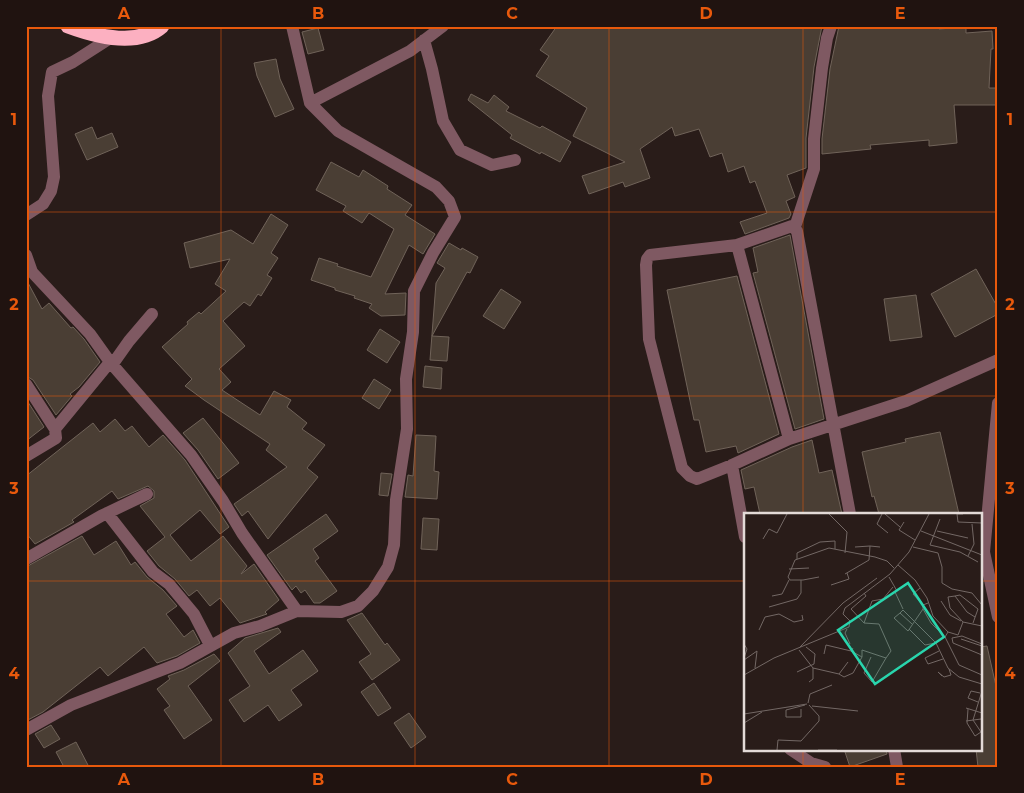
<svg xmlns="http://www.w3.org/2000/svg" width="1024" height="793" font-family="Montserrat,sans-serif">
<style>
.building{fill:#4a3e34;stroke:#706359}
.lines{fill:none;stroke-linecap:round;stroke-linejoin:round}
.minor{stroke:#7f5962;stroke-width:12}
.highway{stroke:#fcb0c1;stroke-width:15}
.grid{fill:none;stroke:#e8590c;stroke-width:1;stroke-opacity:0.55}
.inset-road{fill:none;stroke:#736865;stroke-width:1}
.view{fill:#29d5ad;fill-opacity:0.15;stroke:#29d5ad;stroke-width:2.5}
.inset-edge{fill:none;stroke:#e3dad7;stroke-width:2.5}
.neatline{fill:none;stroke:#e8590c;stroke-width:2}
.grid-label{font-size:16px;text-anchor:middle;font-weight:bold;fill:#e8590c}
</style>
<rect width="100%" height="100%" fill="#291c19"/>
<!-- building -->
<path class="building" d="M557,26H822L814,67L806,138V168L787,175L795,197L786,201L791,214L789,218L745,234L740,222L767,213L755,181L750,183L744,166L728,172L722,153L710,157L699,129L675,136L672,127L640,149L650,178L625,187L623,182L589,194L582,176L625,162L573,136L587,108L536,76L549,56L540,50Z
M839,26H939V29L966,27V33L992,31L993,49H991L989,88H998V105H954L957,143L929,146V140L870,145L871,149L822,154V139L830,69Z
M318,28L324,50L308,54L302,32Z
M276,59L280,79L294,109L275,117L257,76L254,63Z
M471,94L488,103L494,95L509,107L506,111L540,128L542,126L571,142L560,162L541,152L540,154L510,138L512,135L468,100Z
M92,127L97,139L112,133L118,147L87,160L75,134Z
M331,162L359,177L363,170L388,186L387,189L412,205L405,215L435,234L423,254L409,245L385,294L406,293L405,315L381,316L369,308L372,304L354,298L355,296L335,290V288L311,280L319,258L338,264L337,266L371,277L394,229L369,213L362,223L343,211L346,206L316,190Z
M271,214L288,225L271,253L278,258L267,275L272,278L261,296L258,294L250,306L244,302L223,321L245,346L219,369L231,382L222,390L260,415L274,391L291,400L287,407L307,423L302,429L325,445L307,468L318,477L268,539L248,511L242,516L234,504L287,467L266,450L270,444L204,400L185,386L192,379L162,347L188,324L187,322L199,312L201,314L226,291L215,284L230,259L190,268L184,243L231,230L253,244Z
M790,235L824,419L795,429L753,273L758,272L753,248Z
M449,243L461,250L462,248L478,257L470,273L467,272L432,336L449,337L447,361L430,360L436,283L445,268L437,263Z
M976,269L998,308V314L955,337L931,294Z
M737,276L779,434L738,453L736,446L706,452L699,420H694L667,290Z
M26,279L42,309L49,303L71,328L73,327L84,339L100,362L79,387L70,394L72,396L56,415L33,380L26,376Z
M501,289L521,302L504,329L483,316Z
M916,295L922,337L890,341L884,299Z
M380,329L400,342L387,363L367,350Z
M425,366L442,368L441,389L423,387Z
M374,379L391,390L379,409L362,398Z
M26,399L44,427L26,441Z
M203,418L239,463L218,479L198,450L183,433Z
M115,419L125,431L132,426L149,447L163,435L185,460L229,527L220,534L200,510L170,535L191,561L223,536L247,566L241,574L254,564L279,600L265,612L267,614L240,623L220,598L210,606L197,590L189,596L175,579L159,566L147,551L165,537L140,506L154,498V491L148,486L118,499L112,491L72,520L74,522L35,544L26,533V476L93,423L100,432Z
M940,432L959,514H879L874,496L872,497L862,452L906,442L905,439Z
M416,435L436,436L434,471L439,472L437,499L405,497L408,475L413,476Z
M812,440L819,473L832,470L842,514H760L754,487L745,489L741,470L792,447Z
M381,473L392,474L388,496L379,495Z
M326,514L338,531L313,549L319,558L315,561L337,591L320,603H314L305,590L301,593L296,586L292,590L267,555Z
M423,518L439,519L437,550L421,549Z
M82,536L94,555L116,541L131,565L135,562L147,577L163,590L177,606L166,614L184,637L193,630L200,643L177,656L157,663L144,647L108,676L100,667L43,712L26,721V567Z
M362,613L385,645L387,643L400,660L372,680L359,662L371,654L347,620Z
M278,628L281,632L254,651L269,674L303,650L318,671L291,690L302,705L279,721L268,705L244,722L229,700L250,686L228,653L245,638Z
M987,646L998,695V767H978L976,749H980V647Z
M214,654L220,661L188,686L212,720L184,739L164,710L170,706L157,689L170,679L168,676L184,670Z
M374,683L391,708L378,716L361,692Z
M409,713L426,737L411,748L394,723Z
M51,725L60,739L44,748L35,734Z
M76,742L89,767H64L56,752Z
M844,749H886L887,754L850,767Z"/>
<g class="lines">
<!-- minor -->
<path class="minor" d="M292,26L310,103L338,131L436,187L449,201L455,217L433,253L414,291L413,332L406,379L407,429L396,500L394,545L388,567L373,591L358,606L341,612L297,611
M424,40L432,69L443,121L460,150L492,165L515,160
M310,103L410,51L443,26
M26,215L43,204L51,191L54,177L48,96L52,72L73,62L112,37
M795,227L814,169V139L822,68L827,38L831,26
M737,245L792,226L797,231L850,514
M26,255L32,272L90,334L110,362
M112,365L129,341L152,314
M26,384L55,429L110,362L191,455L223,501L242,533L297,611L260,626L234,633L180,663L71,705L26,730
M998,403L984,552L998,617
M789,439L737,245L650,255L647,259L646,265L649,339L682,468L690,476L697,479L732,465L789,439L906,401L998,360
M26,456L56,438L55,429
M732,465L745,537
M107,513L153,572L169,584L194,614L210,645
M26,559L101,516L147,494
M790,749L811,763L825,767
M894,749L897,767"/>
<!-- highway -->
<path class="highway" d="M68,26C95,36 137,48 162,26"/>
</g>
<!-- grid -->
<path class="grid" d="M221,26V767M415,26V767M609,26V767M803,26V514M26,212H998M26,396H998M26,581H745M980,581H998M803,749V767"/>
<!-- overview -->
<g transform="translate(744 513)">
<rect width="238" height="238" fill="#291c19"/>
<path class="inset-road" d="M85,1L103,19L101,40M138,1L133,11L144,20M141,1L156,14M219,1H213L214,9L238,10M196,6L186,32L216,39L234,49M160,9L155,17L171,27M177,18L238,42M193,18L224,25M19,26L25,16L33,20L43,1M111,34L126,33M169,34L194,40L198,54V70L208,76L228,80L238,92M224,43L230,31L228,11M53,46V40L76,29L91,28V36M154,52L171,67L183,85L189,103L204,119L201,124L215,152L238,162M45,56L65,55M101,61L125,47L126,33L136,34M75,64L59,67H46L44,64L51,47L85,35L131,44L143,48L150,55M145,64L153,78M87,72L105,66L103,60M176,75L169,81L179,92M120,80L122,83L107,96L120,110L135,111L147,138L142,145M148,81L151,79L159,96M28,83L38,81L45,67M211,83L216,82L234,96L229,110M197,88L206,102L217,108M25,94L53,86L57,80V67M179,96L187,110L201,124M156,100L159,97L192,130L204,155L215,164L238,171M219,109L206,95L204,84L211,83L223,99L231,104M120,110L128,88L139,86L149,74M168,111L156,100L150,105L164,118L179,96V92L184,90M103,116L101,120L106,131M165,116L181,132L192,130M15,117L21,104L35,101L50,109L59,107L58,102M204,119L214,122L219,109L238,113M218,123L208,125L209,130L238,142M218,123L238,131M217,126L238,133M0,131L3,136L0,145M56,134L99,90L133,65M109,135L107,138L118,144V137L142,145L128,169L120,160L127,144M55,137L69,155L95,161L104,149M195,138L181,145L184,151L199,146M80,141L82,132L107,138M0,147L13,138L11,155M53,159L70,151L71,141L62,134M95,161L100,164L109,160L118,144M0,162L30,145L105,114L106,108L99,101L101,95L146,61L165,39L185,1M198,163L194,159L200,164L207,162L205,156M65,169L69,166V155M234,189L224,185L227,178L236,180M64,190L66,181L88,172M68,193L114,198M222,195L238,200M57,196V204H42V197L61,192M224,196L223,210L231,223L237,219M0,201L63,191M222,208L237,206M0,210L18,199M237,219L229,207L238,178M33,237L34,227L57,228L75,208V203L65,192M74,237H93"/>
<path class="view" d="M164,70L200,124L131,171L94,117Z"/>
<rect width="238" height="238" class="inset-edge"/>
</g>
<!-- border -->
<rect width="1024" height="793" fill="none" stroke="#201310" stroke-width="55"/>
<rect x="28" y="28" width="968" height="738" class="neatline"/>
<g class="grid-label">
<text x="124" y="19">A</text>
<text x="318" y="19">B</text>
<text x="512" y="19">C</text>
<text x="706" y="19">D</text>
<text x="900" y="19">E</text>
<text x="14" y="125">1</text>
<text x="1010" y="125">1</text>
<text x="14" y="310">2</text>
<text x="1010" y="310">2</text>
<text x="14" y="494">3</text>
<text x="1010" y="494">3</text>
<text x="14" y="679">4</text>
<text x="1010" y="679">4</text>
<text x="124" y="785">A</text>
<text x="318" y="785">B</text>
<text x="512" y="785">C</text>
<text x="706" y="785">D</text>
<text x="900" y="785">E</text>
</g>
</svg>
